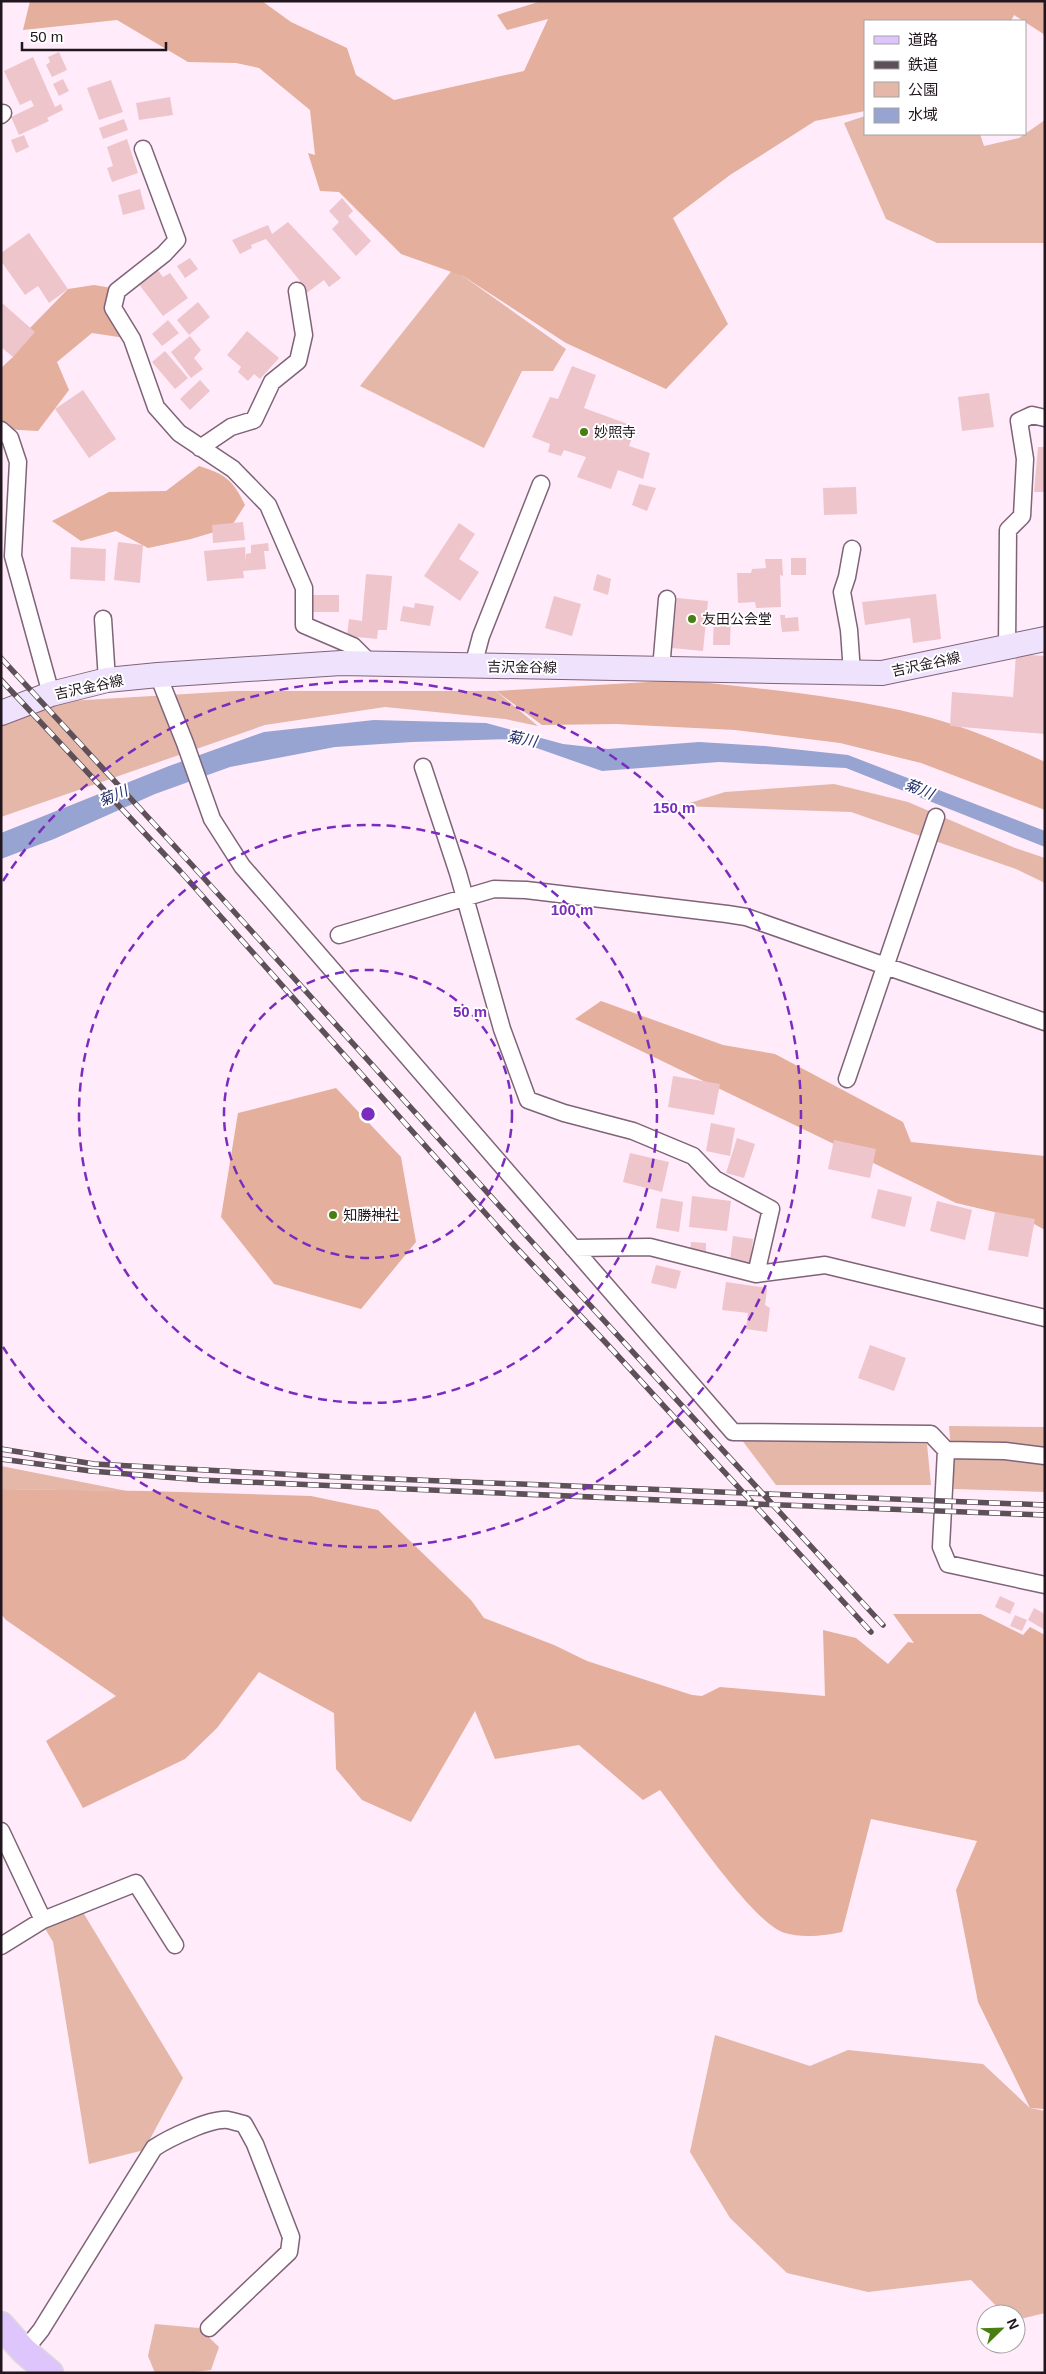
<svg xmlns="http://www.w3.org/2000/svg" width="1046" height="2374" font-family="Helvetica,'Noto Sans JP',sans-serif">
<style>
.green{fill:#e4b7a8}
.forest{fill:#e4af9d}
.water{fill:#97a3d0}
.building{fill:#eec5cb}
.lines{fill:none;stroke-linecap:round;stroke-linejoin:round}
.street-casing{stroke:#7f6378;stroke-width:19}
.secondary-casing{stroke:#7f6378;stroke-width:26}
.primary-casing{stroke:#dbdadb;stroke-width:29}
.street{stroke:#fff;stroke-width:16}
.secondary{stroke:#eee2fd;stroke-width:24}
.primary{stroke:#dec5fb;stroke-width:26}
.rail-casing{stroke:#5d5059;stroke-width:5.5}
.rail{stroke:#fff;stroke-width:4;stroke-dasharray:11;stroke-linecap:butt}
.ring{fill:none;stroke:#7b2cbf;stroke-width:2.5;stroke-dasharray:9 6}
.poi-dot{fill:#487e12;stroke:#fff;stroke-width:2}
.labels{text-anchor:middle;stroke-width:4;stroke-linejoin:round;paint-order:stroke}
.poi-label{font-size:14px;fill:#21161e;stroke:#fff;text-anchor:start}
.street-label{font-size:14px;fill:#21161e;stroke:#fff}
.water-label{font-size:15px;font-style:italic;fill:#262f67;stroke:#fff}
.centre{fill:#7b2cbf;stroke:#fff;stroke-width:2.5}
.ring-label{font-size:15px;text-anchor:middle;font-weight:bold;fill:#7b2cbf;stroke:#fff;stroke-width:4;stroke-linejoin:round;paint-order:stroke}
</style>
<rect width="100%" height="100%" fill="#ffebf9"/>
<!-- green -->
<path class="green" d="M865,116V134H980L984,146L1019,138L1045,120V243H937L886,219L844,123Z
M453,269L566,349L553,371H522L484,448L360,386Z
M236,691H496L538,726L505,719L385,707L265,725L1,817V705Z
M834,784L908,802L1015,848L1045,858V883L1016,869L851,812L680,806L725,792Z
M949,1426L1045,1427V1492L954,1489Z
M741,1439L927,1444L931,1485H776Z
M1,1466L127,1491L1,1489Z
M81,1909L183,2078L144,2150L89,2164L53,1942L43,1925Z
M715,2035L810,2066L848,2050L983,2064L1030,2108L1045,2111V2313L1016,2320V2314H1004L971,2280L868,2292L787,2273L730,2218L690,2152Z
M155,2324L199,2328L219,2347L211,2370L187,2373H155L148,2356Z"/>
<!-- forest -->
<path class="forest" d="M30,1H262L291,22L347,48L356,75L394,100L524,71L548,19L507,30L497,15L541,1H1045V35L1014,15L1011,21H865V111L815,121L730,175L673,218L728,324L666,389L566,343L463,276L401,254L339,192L320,191L308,153L315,155L310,110L259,68L236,63L188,62L117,20L23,30Z
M94,285L112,288L132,339L92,333L57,362L69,390L38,431L1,429V368L13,357L29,329L68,289Z
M199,466C225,474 233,480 245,505L231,527L191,539L148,548L116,531L81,541L52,521L109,492L166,491Z
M682,680C761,689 842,695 920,715C959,724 1008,745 1045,762V810L921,763L840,743L735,730L616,724L542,725L496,691Z
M601,1001L723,1045L775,1054L903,1122L911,1142L1045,1156V1230L1025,1219L956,1203L575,1019Z
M336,1088L401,1157L416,1242L361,1309L274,1284L221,1217L238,1113Z
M1,1489L146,1491L311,1496L378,1510L471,1600L484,1618L554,1645L587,1661L692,1695L702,1696L720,1687L825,1696L823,1630L856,1638L888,1664L908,1642L914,1643L893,1614H981L1023,1635L1030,1627L1045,1635V2109L1030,2108L978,2002L956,1890L977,1841L871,1819L842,1932C826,1936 800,1938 785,1933C754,1925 683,1819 660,1790L643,1800L579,1745L495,1759L475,1711L411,1822L362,1800L336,1769L334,1713L259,1672L217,1728L185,1759L83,1808L46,1741L116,1696L6,1620L1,1614Z"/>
<!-- water -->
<path class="water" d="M374,720L486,723L563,744L608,749L699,742L765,746L848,755L1045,831V847L846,768L719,762L602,771L511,739L412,742L335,747L230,767L155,794L54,839L1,859V833L169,766L264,732Z"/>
<!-- building -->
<path class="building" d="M59,52L67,70L52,77L46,65L50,62L48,57Z
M33,57L55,107L61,104L63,110L47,118L49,121L19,135L11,117L34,106L31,100L20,105L4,71Z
M63,79L69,91L59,96L53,84Z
M111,80L123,112L99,120L87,88Z
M170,97L173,115L139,120L136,103Z
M124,119L128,130L103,139L99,128Z
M24,135L29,147L16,153L11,140Z
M127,139L138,173L112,182L107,168L113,166L107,147Z
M140,189L145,209L123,215L118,195Z
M342,198L353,211L348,216L371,241L356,256L332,229L339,222L329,211Z
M288,222L341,278L329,287L324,280L304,295L296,285L300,281L266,239L251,245L252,248L240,254L232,240L268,225L272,234Z
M29,233L68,289L49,303L38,286L25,295L1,261V253Z
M190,258L198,269L185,278L177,266Z
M157,269L163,277L170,273L188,298L163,316L138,283Z
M1,302L35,332L13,357L1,347Z
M198,302L210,317L189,335L177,320Z
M168,320L179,333L162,346L152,334Z
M247,331L279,358L260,379L254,374L248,381L238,372L241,367L227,355Z
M190,336L201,350L194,358L203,369L191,378L171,352Z
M165,351L188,378L175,389L152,362Z
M572,366L596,375L584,408L636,427L629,446L650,453L643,479L618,470L611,489L577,477L586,457L564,450L561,456L548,452L550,444L532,437L550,397L558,399Z
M200,380L210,391L190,410L180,399Z
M83,390L116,439L89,458L55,409Z
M989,393L994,427L962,431L958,397Z
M1038,447H1045V492H1034Z
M639,484L656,488L647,511L632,505Z
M856,487L857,514L824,515L823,488Z
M243,522L245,540L213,543L212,525Z
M459,523L475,534L459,559L479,572L460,601L424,576Z
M118,542L143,545L140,583L114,580Z
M268,543L269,551H264L266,569L243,571L244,578L207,581L204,551L245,547L246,564V554L251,553V545Z
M71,547L106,549L105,581L70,579Z
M791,558H806V575H791Z
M765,559H782L783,576L780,575L781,607L756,608L755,602L738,603L737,573H751L752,569L766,568Z
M366,574L392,576L387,630H378L377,639L347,636L349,619L362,621Z
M597,574L611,579L608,595L593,590Z
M936,594L941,639L913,643L910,618L865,625L862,602Z
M309,595H339V612H310Z
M554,596L581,604L572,636L545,628Z
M677,598L708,601L703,651L672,648Z
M415,603L434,606L430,626L400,621L403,606L414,608Z
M714,615H731L730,645H713Z
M780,615H785V618L798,617L799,631L782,632Z
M1016,654L1045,656V734L950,726L952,692L1013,697Z
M673,1076L720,1084L714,1115L668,1107Z
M711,1123L735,1128L730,1156L706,1151Z
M737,1138L755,1144L744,1178L726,1173Z
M834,1140L876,1149L870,1178L828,1169Z
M630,1153L669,1162L662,1192L623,1182Z
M878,1189L912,1197L905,1227L871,1218Z
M692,1196L731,1201L727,1231L689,1227Z
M661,1198L683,1202L679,1232L656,1228Z
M937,1201L972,1210L965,1240L930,1231Z
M995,1212L1035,1219L1028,1257L988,1250Z
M733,1236L753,1239L750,1264L730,1261Z
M691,1242L706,1243V1255L690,1253Z
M656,1265L681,1271L676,1289L651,1283Z
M726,1282L767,1288L765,1305L770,1308L767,1332L746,1329L748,1313L722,1310Z
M870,1345L906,1358L894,1391L858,1378Z
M1000,1596L1015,1603L1010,1614L995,1607Z
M1034,1608L1045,1614V1630L1028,1620Z
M1015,1615L1027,1620L1022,1631L1010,1626Z"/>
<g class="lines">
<defs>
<path id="street" d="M1,115L3,113
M143,149L177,240L164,254L117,291L113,308L132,339L156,407L179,433L233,469L268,505L304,588V625L353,646L370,663
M1,430L10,438L18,462L13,556L51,694
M200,448L231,427L254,420L272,382L298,361L304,335L297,291
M852,549L847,577L842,592L849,630L852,673
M103,619L107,680
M1007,647L1008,530L1022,516L1025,459L1019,421L1032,415L1045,418
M473,666L481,636L541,484
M661,669L667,599
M158,675L185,743L212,819L242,866L733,1432L931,1434L946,1450L1005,1451L1045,1456
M423,767L458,873L502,1029L528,1100L564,1113L633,1131L693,1156L715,1179L771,1209L756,1274
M339,935L494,889L526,890L727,914L746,917L1045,1022
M847,1079L936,817
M573,1248L650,1247L756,1274L825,1265L1045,1318
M946,1450L941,1547L948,1564L1045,1585
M1,1831L43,1920
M1,1946L43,1920L136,1883L175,1945
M24,2351L41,2330L154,2148C169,2138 211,2118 228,2120C233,2121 239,2123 244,2124L255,2144L291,2237L289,2252L209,2328"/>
<path id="secondary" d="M1,713L51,694L107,680L158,675L341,663L882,673L1045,639"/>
<path id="primary" d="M1,2325L24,2351L50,2373"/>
</defs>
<!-- street casing -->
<use href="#street" class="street-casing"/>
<!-- secondary casing -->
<use href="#secondary" class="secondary-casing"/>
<!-- primary casing -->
<use href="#primary" class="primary-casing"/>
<!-- street -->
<use href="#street" class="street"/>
<!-- secondary -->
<use href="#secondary" class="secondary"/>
<!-- primary -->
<use href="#primary" class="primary"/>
<defs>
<path id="rail" d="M1,658L192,865L522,1231L883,1625
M1,680L180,871L511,1242L607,1344L871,1632
M1,1449L94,1464L318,1476L1045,1505
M1,1459L91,1471L201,1480L706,1502L1045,1515"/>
</defs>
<!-- rail casing -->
<use href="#rail" class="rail-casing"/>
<!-- rail -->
<use href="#rail" class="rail"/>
</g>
<!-- distance rings -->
<g class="ring">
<circle cx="368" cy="1114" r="144"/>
<circle cx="368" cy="1114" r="289"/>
<path d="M3 881A433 433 0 1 1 3 1347"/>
</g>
<!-- markers -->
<g class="poi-dot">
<circle cx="584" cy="432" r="5"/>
<circle cx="692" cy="619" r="5"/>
<circle cx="333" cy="1215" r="5"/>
</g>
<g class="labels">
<!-- poi labels -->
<g class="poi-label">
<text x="594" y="437">妙照寺</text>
<text x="702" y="624">友田公会堂</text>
<text x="343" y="1220">知勝神社</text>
</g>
<!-- street labels -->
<g class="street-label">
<text transform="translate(926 664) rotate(-12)" y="5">吉沢金谷線</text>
<text transform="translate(522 667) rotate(1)" y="5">吉沢金谷線</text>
<text transform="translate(89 687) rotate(-12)" y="5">吉沢金谷線</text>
</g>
<!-- water labels -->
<g class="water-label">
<text transform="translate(522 739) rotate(11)" y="5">菊川</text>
<text transform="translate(919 789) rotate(22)" y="5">菊川</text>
<text transform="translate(113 796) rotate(-23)" y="5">菊川</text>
</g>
</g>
<circle cx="368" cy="1114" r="8" class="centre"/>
<g class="ring-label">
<text x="674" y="813">150 m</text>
<text x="572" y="915">100 m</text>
<text x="470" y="1017">50 m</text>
</g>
<!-- border -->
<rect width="1046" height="2374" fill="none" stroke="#21161e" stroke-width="5"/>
<!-- legend -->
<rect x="864" y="20" width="162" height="115" fill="#ffffff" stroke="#a6a2a5"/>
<rect x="874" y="36" width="25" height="8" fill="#dec5fb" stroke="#a6a2a5"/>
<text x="908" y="45" font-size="15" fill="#21161e">道路</text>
<rect x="874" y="61" width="25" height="8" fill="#5d5059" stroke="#a6a2a5"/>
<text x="908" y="70" font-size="15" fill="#21161e">鉄道</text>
<rect x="874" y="82" width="25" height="15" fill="#e4b7a8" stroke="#a6a2a5"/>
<text x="908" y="95" font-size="15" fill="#21161e">公園</text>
<rect x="874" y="108" width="25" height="15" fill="#97a3d0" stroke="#a6a2a5"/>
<text x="908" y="120" font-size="15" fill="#21161e">水域</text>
<!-- north arrow -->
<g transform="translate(1001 2329) rotate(67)"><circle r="24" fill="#ffffff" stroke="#a6a2a5"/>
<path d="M0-4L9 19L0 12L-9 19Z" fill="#487e12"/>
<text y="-8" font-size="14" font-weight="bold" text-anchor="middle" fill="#21161e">N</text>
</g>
<!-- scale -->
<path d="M22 42v8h144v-8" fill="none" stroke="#21161e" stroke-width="2.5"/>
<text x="30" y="42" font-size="15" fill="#21161e" stroke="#ffffff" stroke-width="4" paint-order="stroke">50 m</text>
</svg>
